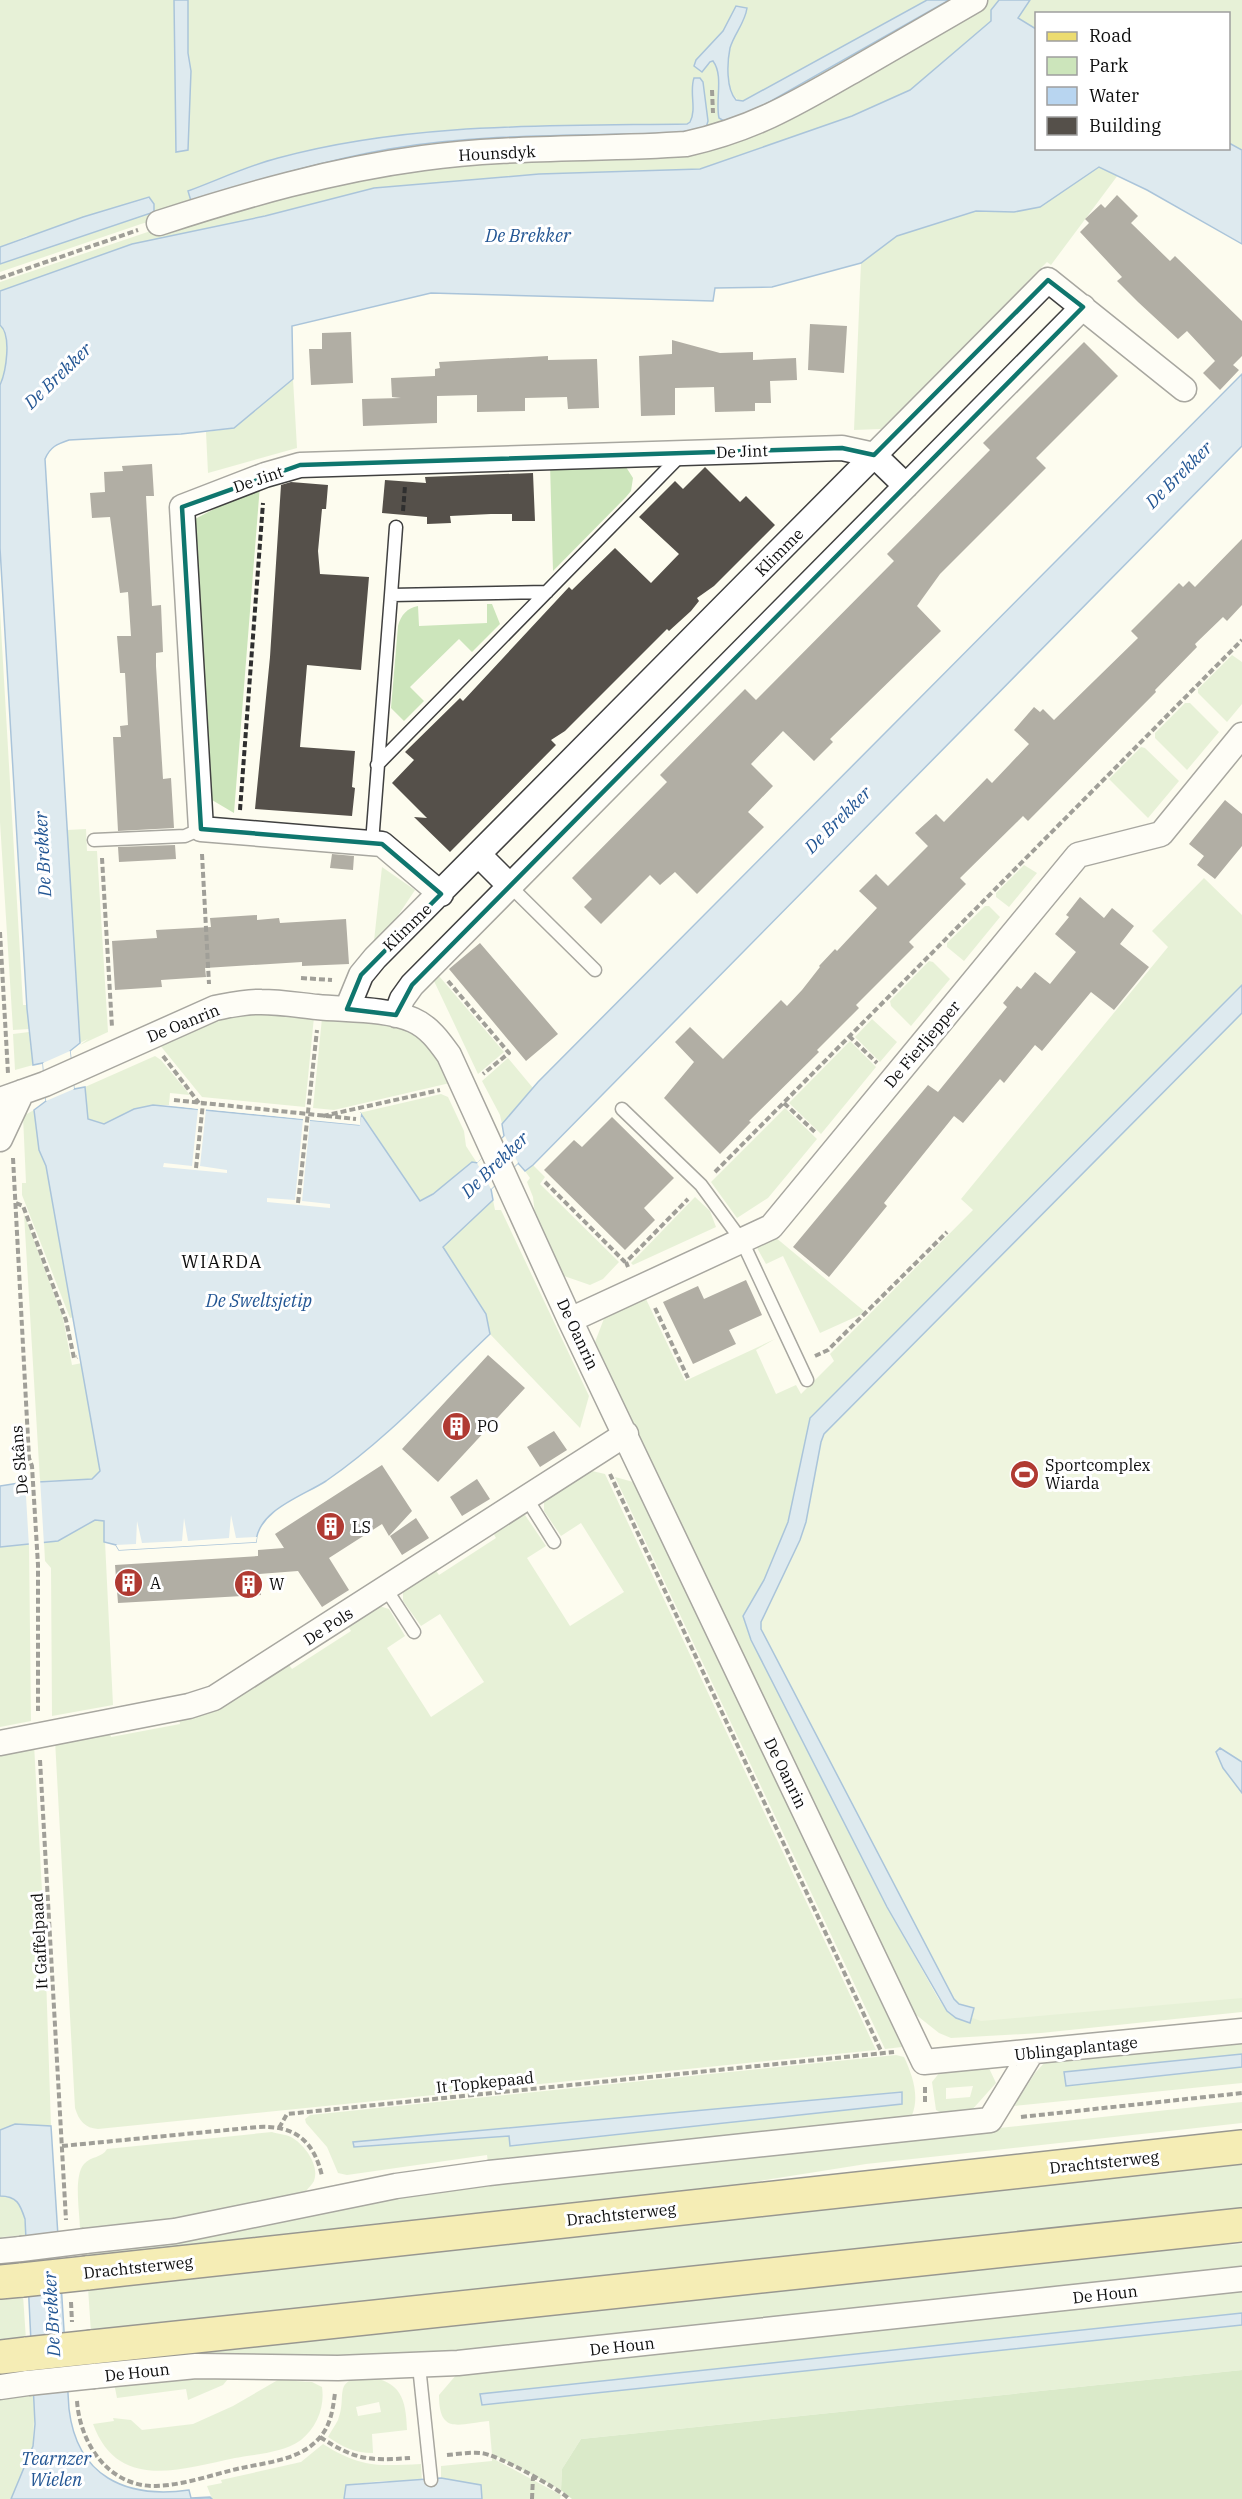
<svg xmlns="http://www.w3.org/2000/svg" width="1242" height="2499" font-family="'IBM Plex Serif',serif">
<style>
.green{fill:#cce5bb;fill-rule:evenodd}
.forest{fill:#afd49c}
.pitch{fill:#deedcc}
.water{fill:#b8d5f0;stroke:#4582c1;stroke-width:1.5}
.pier{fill:#fdfcef}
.building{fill:#55504a}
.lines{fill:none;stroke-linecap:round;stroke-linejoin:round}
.service-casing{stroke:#404040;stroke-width:15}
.minor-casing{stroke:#404040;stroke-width:27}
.primary-casing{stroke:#1e1e1e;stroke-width:36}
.path{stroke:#2f2f2f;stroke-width:4;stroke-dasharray:6 3;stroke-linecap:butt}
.service{stroke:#fff;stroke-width:12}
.minor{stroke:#fff;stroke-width:24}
.primary{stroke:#ecdc70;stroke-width:33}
.minor-bridge-casing{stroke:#404040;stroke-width:27;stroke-linecap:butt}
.primary-bridge-casing{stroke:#1e1e1e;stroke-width:36;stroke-linecap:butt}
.minor-bridge{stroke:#fff;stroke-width:24}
.primary-bridge{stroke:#ecdc70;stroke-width:33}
.marked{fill:none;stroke:#0f766e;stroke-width:4.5;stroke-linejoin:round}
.labels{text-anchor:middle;stroke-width:6;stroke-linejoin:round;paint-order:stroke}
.street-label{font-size:16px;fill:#0d0d0d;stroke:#fff}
.poi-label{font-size:16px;fill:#0d0d0d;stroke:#fff;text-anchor:start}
.water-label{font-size:18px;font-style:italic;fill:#225593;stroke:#fff}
.neighbourhood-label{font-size:18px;letter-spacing:1.5px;fill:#0d0d0d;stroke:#fff}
</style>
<rect width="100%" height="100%" fill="#fdfcef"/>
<!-- green -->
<path class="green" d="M0,0H174L177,152L188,150L191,71L188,53V0H927L743,101H739L731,93C728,80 727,62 730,49C734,34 744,23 747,8L736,6L723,31L710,45L706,67L713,61L718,72V111L767,104L949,0H966L730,129L296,177L141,224L0,272V264L46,248L27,236L0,247ZM701,80L708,121L706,128C640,140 573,134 507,137C448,140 388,147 331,160C284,171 238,187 192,201L188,191C218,180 248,166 278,158C411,122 551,126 687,124L692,119L693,115L692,86Z
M984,0H999L991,10V21L910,90L852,116L700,169L539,174L374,188L265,216L132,244L0,291V282L189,218L367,170L686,148Z
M1030,0H1242V150L1229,143L1228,14H1036V29L1018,18Z
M1099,167L1118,175L1051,265L1047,262L881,429L854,430L861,263L897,236L976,211L1014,212L1072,185Z
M0,325C12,335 6,372 0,385Z
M293,379L297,448L208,473L206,432L234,428Z
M550,464H620L626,467L633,478L631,491L626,497L553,571Z
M260,485L234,813L212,800L195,519Z
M487,604H492L500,624L472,652L459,639L410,687L424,701L404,721L391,708L398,626C401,615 407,608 418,606L419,626L487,623Z
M0,611L23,1005H27L29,1029L13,1030L0,822Z
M1232,655L1242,662V704L1227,722L1198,693V689Z
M1185,703H1190L1219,732L1187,770L1155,738V733Z
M1141,747L1145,748L1179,781L1148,818L1109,779Z
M86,829L87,851H97L108,1032L80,1045L88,1039L80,1043L67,830Z
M1024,865L1037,873L1009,907L996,897V893Z
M382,867L415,890L395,920L374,941Z
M1204,878L1242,915V985L810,1418L788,1522L764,1580L743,1616L751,1640L887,1907L938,1998L947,2011L956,2018L1242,1869V2012L1041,2033L951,2038L939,2033L915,2014L729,1627L595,1342L605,1316L645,1297L685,1381L775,1339L756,1350L776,1394L796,1385L801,1394L834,1361L830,1354L973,1210L961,1199L1168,947L1152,931Z
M985,906H989L1000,917L964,961L947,947V943Z
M929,961L933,962L950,979L911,1026L891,1006L890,1001Z
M439,976L504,1052L478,1074L434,981Z
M261,1012L314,1017L305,1107L202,1097L159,1044L225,1017Z
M322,1018C350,1021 402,1020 422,1039C435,1051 442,1067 450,1083L334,1110L313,1108Z
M872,1019L897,1042L880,1062L855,1037Z
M29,1032L33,1065L15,1070L13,1034Z
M850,1041L876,1067L821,1134L789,1103Z
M155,1056L161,1060L190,1095L170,1093L169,1105C144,1105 126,1113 104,1124L88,1119L85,1087Z
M508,1058L533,1088L502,1124L500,1115L482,1081Z
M441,1094L448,1097L464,1131L466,1146L477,1163L420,1202L370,1126L359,1113Z
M785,1108L817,1139L768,1198L737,1218L711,1182Z
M34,1110L39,1150L46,1166L74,1317L70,1318L22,1195V1183H26L23,1116Z
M533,1165L545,1177L540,1184L619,1262L603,1279L590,1285L564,1276L535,1214L533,1197L527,1182L530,1178L525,1171Z
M695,1197L710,1211L716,1227L633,1265L631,1263Z
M493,1200L495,1210H501L589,1396L580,1428L490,1334L486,1314L443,1247Z
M24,1214L63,1318L72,1365L82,1363L100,1471L92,1479L40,1481Z
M775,1237L864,1311L860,1315L820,1333L783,1256L766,1264L756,1246Z
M588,1470L605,1474L876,2050L98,2129C85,2128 79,2121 75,2108L55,1740L109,1729L111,1737L180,1724L179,1716L287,1662L292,1669L351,1631L347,1624L376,1605L389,1609L405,1636L387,1648L431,1717L484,1682L440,1614L421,1626L403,1601V1591L434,1568L439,1575L496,1538L492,1531L521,1515H525L546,1546L527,1558L570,1626L624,1592L581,1523L561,1536L544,1511V1501Z
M615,1477L637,1483L902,2047L885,2049Z
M95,1520L104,1521L113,1705L52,1716L51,1568L45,1561L44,1542L58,1540Z
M29,1544L31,1721L0,1727V1547Z
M34,1744L45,1946L51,2126L15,2124L0,2130V1751Z
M1242,2042V2054L1065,2072L1067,2086L1242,2067V2083L1014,2106L1035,2073L1046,2061Z
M896,2055L904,2057C912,2074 920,2096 912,2115L905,2118L488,2162L487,2155L347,2175L338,2173L327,2147L306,2123L305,2119L310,2115ZM901,2092L902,2104L511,2145L509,2136L355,2147L510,2128Z
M988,2066L996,2083L971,2111L944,2114L936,2110L932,2082L940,2072ZM973,2086L970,2097L946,2099V2088Z
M1242,2102V2123L866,2164L670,2195L86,2258V2252L459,2186Z
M272,2132C278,2134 285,2134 291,2137C304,2144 320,2165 314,2181C312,2185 308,2188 305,2192L175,2220L80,2230C80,2213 73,2177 84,2164C91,2156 102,2158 107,2149Z
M1242,2164V2209L91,2333L88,2288Z
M0,2196C23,2196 25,2216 26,2235L2,2237L0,2241Z
M1242,2244V2271L442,2356L93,2368V2362L1138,2250Z
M1242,2287V2313L480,2394L482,2405L1242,2325V2370L581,2439L562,2469L561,2490L492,2454L489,2421C458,2424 439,2435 439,2395L457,2374Z
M23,2295L26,2340L0,2343V2297Z
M290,2373L297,2374L296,2381L312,2382L322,2387C325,2407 317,2427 301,2440C283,2453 256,2454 235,2458C181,2469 118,2492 93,2424L114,2421L113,2418L131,2420L142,2430L193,2424L233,2406Z
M232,2374L223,2385L188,2400L186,2389L117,2398L114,2383Z
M367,2376C401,2382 406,2398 407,2430L372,2434L373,2453C354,2453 343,2447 328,2437C331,2431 335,2426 338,2420C348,2396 331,2380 367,2376ZM379,2402L381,2412L358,2416L356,2407Z
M35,2393L33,2446L11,2499H0V2394Z
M323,2444C361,2468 378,2466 421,2464L422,2481H382L346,2485L344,2499H212L207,2486L222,2483L221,2480L301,2462Z
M492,2458L561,2495L560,2499H482L480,2485L441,2478V2466L492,2461Z"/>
<!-- forest -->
<path class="forest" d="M1242,2370V2499H572L561,2490L562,2469L581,2439Z"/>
<!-- pitch -->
<path class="pitch" d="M1242,1000V1998L981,2021L948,2009L752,1624L796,1522L816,1427Z"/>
<!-- water -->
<path class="water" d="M174,0H188V53L191,71L188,150L176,152Z
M927,0H949L736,121H724L719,118C715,100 724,76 713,61L710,62L702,72L694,66L696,60L723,31L736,6L747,8C745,23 734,34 730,48C727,63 726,89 736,100L743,101Z
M999,0H1030L1018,18L1036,29V148H1228L1229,143L1242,150V244L1147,190L1099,167L1040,207L1014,212L976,211L897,236L861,263L772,287L715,288L713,301L431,293L292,326L293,379L234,428L181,434L69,440C57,444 50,447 45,459L80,1043L70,1051L74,1089L85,1087L88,1119L104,1124L134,1109L153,1105L359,1125L361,1114L420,1201L433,1194L472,1162L478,1163L504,1136L502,1124L538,1082L1242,374V446L533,1165L525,1171L518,1163L491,1189L493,1200L443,1247L486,1314L490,1334C437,1384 387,1439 326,1481C303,1496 258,1510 256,1542L119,1550L116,1545L104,1542V1521L95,1520L58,1541L0,1547V1486L19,1483L92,1479L100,1471L46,1166L39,1150L34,1110L46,1101L43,1063L33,1065L27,1009L0,548V385C6,372 12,335 0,325V291L132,244L265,216L374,188L539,174L700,169L852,116L910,90L991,21V10Z
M694,78H700L703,82L708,121L706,128L674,133C579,136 483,133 389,149C321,161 257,181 191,201L188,191C218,180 247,166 278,158C410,122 551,126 687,124L690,122C697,109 689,92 694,78Z
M149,197L154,204V212L0,264V247L83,217Z
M1242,985V1013L824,1434L821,1442L806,1522L800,1540L761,1622V1629L954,1999L959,2004L974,2008L970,2023L956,2018L947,2011L887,1907L751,1640L743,1616L764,1580L788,1522L810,1418Z
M1220,1748L1242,1762V1793L1223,1768L1216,1752Z
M1242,2054V2067L1066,2086L1064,2072Z
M902,2092V2104L510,2146L509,2136L354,2147L353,2142Z
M15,2124L51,2126L69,2409C77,2476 125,2499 189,2490L191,2498L210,2497L212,2499H11L33,2446L35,2424L25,2219C20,2204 17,2196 0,2196V2130Z
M1242,2313V2325L482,2405L480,2394Z
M441,2478L481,2485L482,2499H344L346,2485Z"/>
<!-- pier -->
<path class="pier" d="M70,1051L74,1089L46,1101L43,1063Z
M169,1102L357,1122L358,1113H361L360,1125L310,1120L302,1201L330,1204V1208L267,1202V1198L295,1200L303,1119L206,1109L200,1166L227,1170V1173L163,1167L164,1163L192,1166L198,1109L169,1105Z
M505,1136L518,1163L491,1189L477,1163Z
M40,1478L44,1545L29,1547L25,1479Z
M231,1515L236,1538L257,1537L256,1542L119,1550L116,1545L136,1544L137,1521L142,1543L182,1541L184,1518L188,1541L229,1538Z"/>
<!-- building -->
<path class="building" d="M1117,195L1138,216L1131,223L1170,261L1175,256L1242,321V356L1233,365L1239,370L1220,390L1203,373L1215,361L1187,331L1178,339L1138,302L1117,281L1122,277L1080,232L1089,223L1085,219L1101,204L1105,208Z
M810,324L847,326L844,373L808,370Z
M351,332L353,383L311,385L309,349H322V333Z
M672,340L720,353L753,352V360L796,358L797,380L770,381L771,403H755V411L715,412L714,387L675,388V415L641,416L639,356L672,354Z
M1084,342L1118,376L1036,458L1046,468L940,574L917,606L941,631L830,739L833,742L814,761L783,731L751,764L773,786L748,812L764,827L697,894L675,872L660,885L650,875L601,924L584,907L592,899L572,878L667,782L660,775L745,689L756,700L894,561L887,554L990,450L983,443Z
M548,356V360L597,359L599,408L568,409L567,397L525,398V411L477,412V395L437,396V423L363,426L362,399L401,398L392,397L391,378L435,376V369L440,368L439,362Z
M152,464L154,496H146L152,606L161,605L163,652L156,653V666L163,779L171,778L174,828L118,831L113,737H121L120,726L128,725L125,673H120L117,636H131L128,592L120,593L110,517L92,518L90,493L105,492L104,472L123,471L122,466Z
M705,467L740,502L746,496L775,525L714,586L697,598L699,601L691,611L669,631L667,629L565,731L551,740L556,745L450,852L414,817L427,818L392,783L414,760L405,752L460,698L463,701L569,587L572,590L615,548L651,583L679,554L639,517L675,481L683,489Z
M533,473L535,521H512V514H491L450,516L451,523L427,524V517L382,513L385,480L426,483L425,477Z
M291,482L328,485L326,509H322L318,551L320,574L369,577L361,670L307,665L300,747L355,751L352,787L355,788L352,816L255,809L270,657L281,485Z
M1242,539V605L1227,621L1223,617L1195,644L1197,647L1155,690L1156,692L1028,821L1023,816L960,878L966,884L909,942L914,947L856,1005L859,1008L817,1050L819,1052L749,1121L751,1122L720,1154L664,1098L694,1062L675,1042L690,1027L723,1059L781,1000L787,1006L802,990L820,967L819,966L835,949L837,951L877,908L859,891L876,874L888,886L928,846L915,833L936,814L944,822L987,778L992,783L1029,744L1014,730L1034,707L1040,712L1043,709L1054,720L1138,638L1131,631L1179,583L1183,587L1189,581L1195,587Z
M1225,800L1242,814V846L1215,879L1197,865L1204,856L1189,844Z
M175,845L176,859L119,862L118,847Z
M332,854L354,856L353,870L330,868Z
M1080,897L1104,918L1112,908L1134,926L1120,944L1149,967L1114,1010L1091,992L1042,1051L1035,1045L1004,1083L1000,1079L963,1123L954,1116L884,1203L887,1206L829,1277L793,1247L928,1085L938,1092L1007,1007L1003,1003L1017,986L1021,989L1035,972L1050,984L1076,952L1055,934L1069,917L1066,915Z
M257,915V920L279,918L280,923L346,919L349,964L302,966V962L205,968L206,977L161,980L162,987L115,990L112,941L157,938L156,930L211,927L210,918Z
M480,943L558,1034L526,1061L449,969Z
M612,1117L674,1178L644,1208L655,1220L625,1250L544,1170L574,1140L582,1147Z
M746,1280L762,1315L729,1330L736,1344L693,1364L663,1302L698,1286L704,1299Z
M488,1355L525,1388L438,1482L402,1449Z
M554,1431L567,1450L540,1467L527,1447Z
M382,1465L412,1511L389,1536L382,1524L329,1558L349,1590L322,1607L298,1571L259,1574L261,1595L118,1603L115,1565L258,1556V1550L284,1548L275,1534Z
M477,1479L490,1499L462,1516L450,1497Z
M416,1518L429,1538L402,1555L390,1536Z"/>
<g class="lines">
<defs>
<path id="service" d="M391,595L396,527
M377,765L681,455
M94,840L185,836L201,829
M372,843L391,595L547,592
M510,886L595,970
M622,1109L701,1185L742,1241L807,1380
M527,1499L554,1542
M386,1589L414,1632
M419,2366L431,2480"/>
<path id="minor" d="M159,223C245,195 332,170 423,158C509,146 599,150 686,144C754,129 797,103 856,69C896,46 936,23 975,0
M479,855L510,886
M441,894L382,844L201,829L182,507L265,475L300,465L842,448L874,455L906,486
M347,1009L361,975L375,958L1048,280L1184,389
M396,1015L402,999L412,985L1083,307
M0,1100L45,1084L215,1008C230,1005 246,1001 261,1002C280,1002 298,1005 317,1007C346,1010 386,1008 413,1020C429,1027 439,1041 449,1055L570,1320L924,2062L1242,2031
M0,1139L22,1092
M570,1320L771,1227L1078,855L1161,834L1242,735
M0,1743L189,1706L214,1698L626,1434
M85,2241L175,2231L396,2186L489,2173L990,2120L1031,2053
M0,2251L21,2249
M94,2376L196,2366L338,2368L458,2363L1242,2279
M0,2387L28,2383"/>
<path id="primary" d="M87,2273L1242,2147
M0,2282L22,2280
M92,2347L1242,2225
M0,2357L27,2354"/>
</defs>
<!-- service casing -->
<use href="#service" class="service-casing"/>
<!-- minor casing -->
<use href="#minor" class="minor-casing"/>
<!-- primary casing -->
<use href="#primary" class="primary-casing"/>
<!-- path -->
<path class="path" d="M712,90L713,113
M0,278L138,230
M403,511L405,486
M240,810L263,503
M202,854L209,984
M102,858L112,1027
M0,932L8,1073
M301,978L332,980
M448,981L509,1053L483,1074
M849,1036L877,1063
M163,1056L199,1103
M174,1100L356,1119
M784,1103L816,1133
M323,1116L440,1090
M13,1158L29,1458L32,1466L38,1565V1711
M196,1168L203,1103
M715,1172L1242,640
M545,1182L625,1262
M16,1203L23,1206L66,1320L74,1358L77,1357
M298,1203L317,1030
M628,1267L626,1262L688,1199
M655,1308L688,1378
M815,1356L828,1350L947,1232
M610,1474L882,2053
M40,1760L66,2220
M925,2087V2103
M1021,2117L1242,2093
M279,2128L287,2114L894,2052
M62,2146L258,2127C295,2125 314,2141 322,2176
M71,2302L72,2322
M77,2401C80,2444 109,2487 156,2486C184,2485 211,2475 237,2469C266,2462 301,2461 321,2436C331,2424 333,2408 335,2393
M320,2437C355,2460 369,2461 410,2458
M447,2455C458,2454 470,2452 481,2453C496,2454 558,2488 569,2499
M532,2499L533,2477"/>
<!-- service -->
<use href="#service" class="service"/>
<!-- minor -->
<use href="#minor" class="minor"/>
<!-- primary -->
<use href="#primary" class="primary"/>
<defs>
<path id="minor-bridge" d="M21,2249L85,2241
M28,2383L94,2376"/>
<path id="primary-bridge" d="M22,2280L87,2273
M27,2354L92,2347"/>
</defs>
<!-- minor-bridge casing -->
<use href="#minor-bridge" class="minor-bridge-casing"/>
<!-- primary-bridge casing -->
<use href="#primary-bridge" class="primary-bridge-casing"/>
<!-- minor-bridge -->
<use href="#minor-bridge" class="minor-bridge"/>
<!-- primary-bridge -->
<use href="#primary-bridge" class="primary-bridge"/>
</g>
<!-- marked area -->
<path d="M0 0H1242V2499H0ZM1048,280L1083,307L412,985L396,1015L347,1009L361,975L441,894L382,844L201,829L182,507L300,465L842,448L874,455Z" fill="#fdfcef" fill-opacity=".55" fill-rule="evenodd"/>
<path class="marked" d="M1048,280L1083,307L412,985L396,1015L347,1009L361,975L441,894L382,844L201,829L182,507L300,465L842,448L874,455Z"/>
<!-- icons -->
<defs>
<symbol id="building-disc" viewBox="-11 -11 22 22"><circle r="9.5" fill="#b03a32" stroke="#fff"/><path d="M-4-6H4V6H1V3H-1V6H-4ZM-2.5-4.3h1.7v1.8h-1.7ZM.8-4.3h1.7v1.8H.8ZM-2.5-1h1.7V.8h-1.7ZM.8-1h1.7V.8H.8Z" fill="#fff"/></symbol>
<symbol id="stadium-disc" viewBox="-11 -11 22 22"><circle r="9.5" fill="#b03a32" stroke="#fff"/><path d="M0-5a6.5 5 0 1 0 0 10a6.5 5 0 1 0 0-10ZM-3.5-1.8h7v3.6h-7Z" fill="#fff"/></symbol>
</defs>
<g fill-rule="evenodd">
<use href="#building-disc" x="440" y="1410" width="33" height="33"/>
<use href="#stadium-disc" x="1008" y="1458" width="33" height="33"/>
<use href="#building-disc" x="314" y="1510" width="33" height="33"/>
<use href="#building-disc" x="112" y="1566" width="33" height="33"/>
<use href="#building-disc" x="232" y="1568" width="33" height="33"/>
</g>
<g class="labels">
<!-- street labels -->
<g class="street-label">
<text transform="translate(497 153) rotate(-3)" y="6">Hounsdyk</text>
<text transform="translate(742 451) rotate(-2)" y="6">De Jint</text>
<text transform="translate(258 479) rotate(-19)" y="6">De Jint</text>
<text transform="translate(779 552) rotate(-45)" y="6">Klimme</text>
<text transform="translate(407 927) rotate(-44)" y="6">Klimme</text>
<text transform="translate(183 1023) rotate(-22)" y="6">De Oanrin</text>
<text transform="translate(922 1044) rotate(-50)" y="6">De Fierljepper</text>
<text transform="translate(578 1334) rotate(65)" y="6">De Oanrin</text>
<text transform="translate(19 1460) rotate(-95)" y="6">De Skâns</text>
<text transform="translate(328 1626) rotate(-33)" y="6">De Pols</text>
<text transform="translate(786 1773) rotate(64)" y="6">De Oanrin</text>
<text transform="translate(39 1941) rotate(-93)" y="6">It Gaffelpaad</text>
<text transform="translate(1076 2048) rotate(-6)" y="6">Ublingaplantage</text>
<text transform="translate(485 2082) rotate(-6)" y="6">It Topkepaad</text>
<text transform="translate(1104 2162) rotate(-6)" y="6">Drachtsterweg</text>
<text transform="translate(621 2214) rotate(-6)" y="6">Drachtsterweg</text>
<text transform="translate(138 2267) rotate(-6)" y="6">Drachtsterweg</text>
<text transform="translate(1105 2294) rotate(-6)" y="6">De Houn</text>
<text transform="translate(622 2346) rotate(-6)" y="6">De Houn</text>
<text transform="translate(137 2372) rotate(-6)" y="6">De Houn</text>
</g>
<!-- poi labels -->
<g class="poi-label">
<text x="477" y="1432">PO</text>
<text x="1045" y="1471">Sportcomplex<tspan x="1045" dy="18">Wiarda</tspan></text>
<text x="352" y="1533">LS</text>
<text x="150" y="1589">A</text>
<text x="269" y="1590">W</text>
</g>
<!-- water labels -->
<g class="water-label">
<text x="528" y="242">De Brekker</text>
<text transform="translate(58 376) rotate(-44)" y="6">De Brekker</text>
<text transform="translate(1179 475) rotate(-45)" y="6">De Brekker</text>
<text transform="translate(838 820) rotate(-45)" y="6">De Brekker</text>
<text transform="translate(43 854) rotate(-93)" y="6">De Brekker</text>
<text transform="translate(495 1165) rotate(-44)" y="6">De Brekker</text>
<text x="259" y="1307">De Sweltsjetip</text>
<text transform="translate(52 2314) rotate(-93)" y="6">De Brekker</text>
<text x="56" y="2465">Tearnzer<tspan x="56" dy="21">Wielen</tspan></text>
</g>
<!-- neighbourhood labels -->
<g class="neighbourhood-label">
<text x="222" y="1268">WIARDA</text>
</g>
</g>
<!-- legend -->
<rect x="1035" y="12" width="195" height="138" fill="#ffffff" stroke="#9e9e9e" stroke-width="1.5"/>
<rect x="1047" y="32" width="30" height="9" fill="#ecdc70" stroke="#9e9e9e" stroke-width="1.5"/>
<text x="1089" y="42" font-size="18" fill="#0d0d0d">Road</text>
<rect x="1047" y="57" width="30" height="18" fill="#cce5bb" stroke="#9e9e9e" stroke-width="1.5"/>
<text x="1089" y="72" font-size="18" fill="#0d0d0d">Park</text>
<rect x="1047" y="87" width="30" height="18" fill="#b8d5f0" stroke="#9e9e9e" stroke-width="1.5"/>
<text x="1089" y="102" font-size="18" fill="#0d0d0d">Water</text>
<rect x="1047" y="117" width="30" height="18" fill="#55504a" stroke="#9e9e9e" stroke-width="1.5"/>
<text x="1089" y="132" font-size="18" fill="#0d0d0d">Building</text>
</svg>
